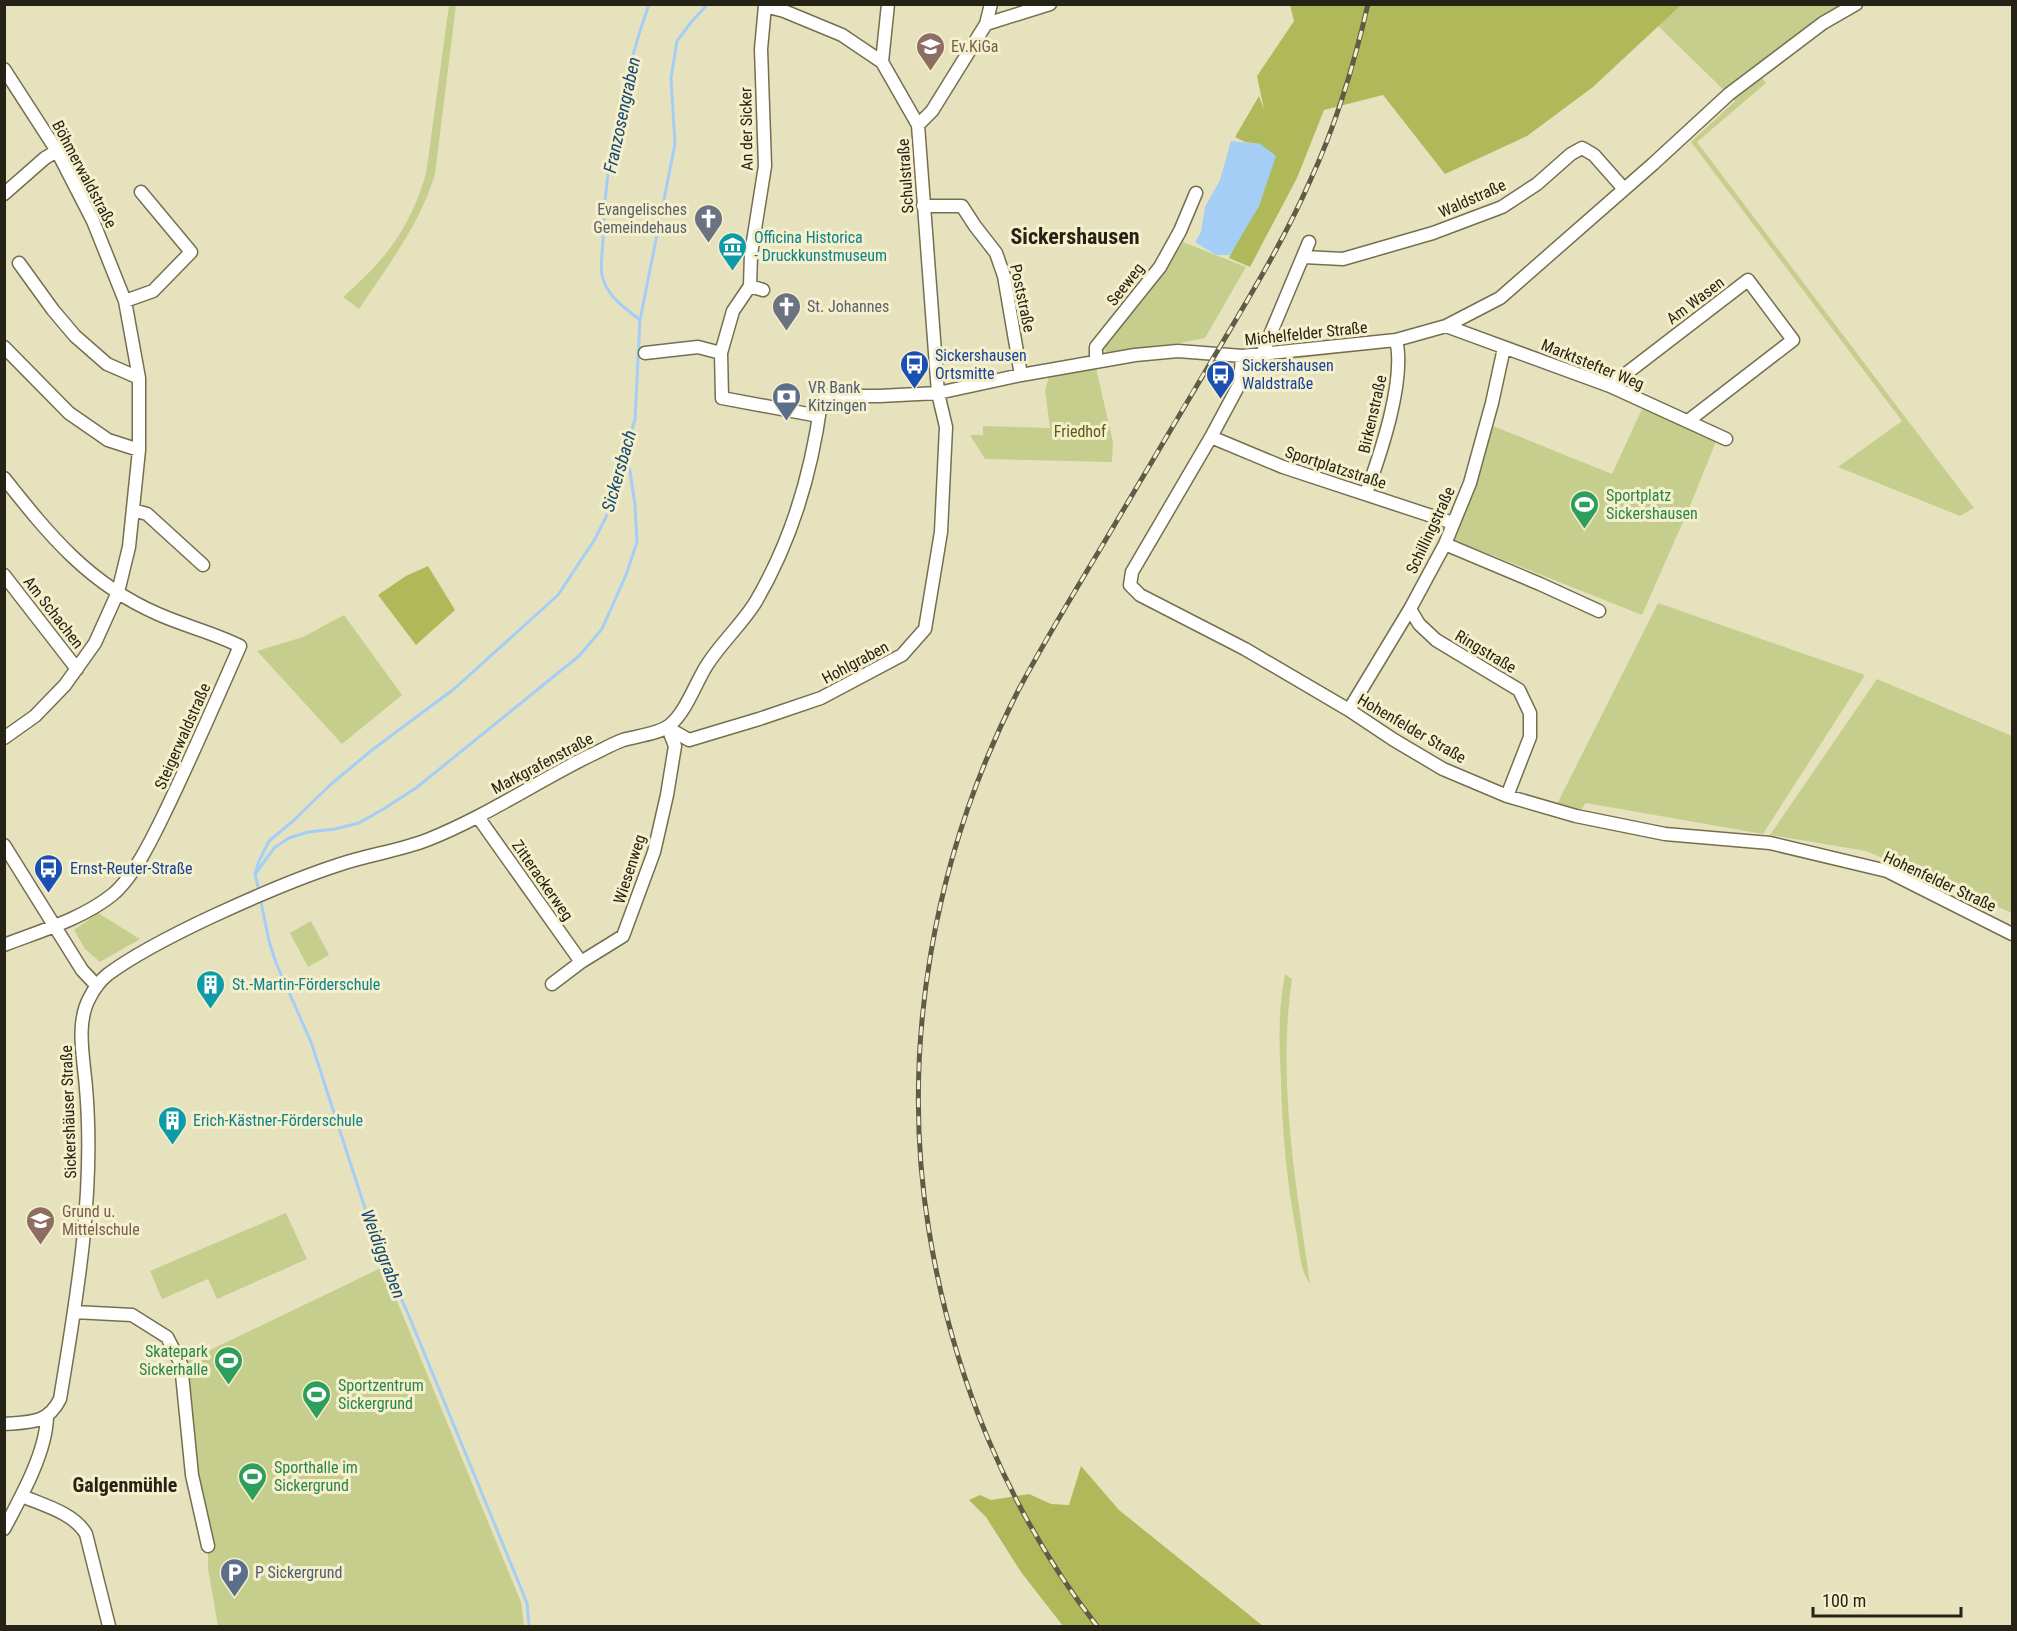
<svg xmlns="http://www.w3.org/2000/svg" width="2017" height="1631" font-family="'Roboto Condensed',sans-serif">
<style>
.green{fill:#c6ce8e}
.forest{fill:#b0b95a}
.water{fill:#a4cef6}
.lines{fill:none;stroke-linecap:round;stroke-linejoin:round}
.stream{stroke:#a4cef6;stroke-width:3}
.minor-casing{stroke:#756f4f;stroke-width:15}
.minor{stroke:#fff;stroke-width:12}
.rail-casing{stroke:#5e5b47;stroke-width:5}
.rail{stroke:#f5efcb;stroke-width:3;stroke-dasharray:9;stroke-linecap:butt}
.labels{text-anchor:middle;stroke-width:6;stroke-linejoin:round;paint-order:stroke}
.education-label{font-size:16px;fill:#785e54;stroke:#f5efcb;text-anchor:start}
.street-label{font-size:16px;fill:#252315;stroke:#f5efcb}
.worship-label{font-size:16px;fill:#5b616d;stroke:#f5efcb;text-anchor:end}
.culture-label{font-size:16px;fill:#0d838f;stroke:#f5efcb;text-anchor:start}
.transit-label{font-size:16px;fill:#164399;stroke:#f5efcb;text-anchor:start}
.service-label{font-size:16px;fill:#4e5e75;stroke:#f5efcb;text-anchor:start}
.park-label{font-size:16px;fill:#585d18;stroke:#f5efcb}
.leisure-label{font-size:16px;fill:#27864d;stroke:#f5efcb;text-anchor:start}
.water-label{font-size:18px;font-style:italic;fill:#164974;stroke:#f5efcb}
.quarter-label{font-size:20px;font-weight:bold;fill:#252315;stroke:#f5efcb}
.district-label{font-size:22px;font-weight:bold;fill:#252315;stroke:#f5efcb}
</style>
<rect width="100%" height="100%" fill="#e7e2be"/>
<!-- green -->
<path class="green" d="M449,5H456L435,174C420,224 388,266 359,309L343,297C386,259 409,230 426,174Z
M1669,5H1856L1758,73L1766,83L1697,142L1974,508L1960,516L1838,467L1902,421L1691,142L1735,101L1653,21Z
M1183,242L1246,267L1205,338L1110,357L1103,348L1166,269Z
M1096,368L1113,442L1112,462L985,459L970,435H983V426L1050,428L1045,390L1050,373Z
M1642,409L1717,439L1690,506L1642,615L1454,540L1493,426L1612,474Z
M1658,603L1865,675L1763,834L1586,803L1576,816L1554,810Z
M344,615L402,695L342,744L257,651L303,637Z
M1877,679L2012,736V913L1866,851L1770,835Z
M98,913L140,939L100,962L85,949L74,930Z
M311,921L329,955L308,967L290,933Z
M1285,974L1292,979C1277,1080 1296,1184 1310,1284C1300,1271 1300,1252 1297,1236C1287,1184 1282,1132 1281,1080C1279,1045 1278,1009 1285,974Z
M286,1213L307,1259L217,1299L208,1279L162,1299L150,1271Z
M383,1267L521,1602L524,1626H218L208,1569V1546L181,1364Z"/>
<!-- forest -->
<path class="forest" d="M1290,5H1679L1680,6L1593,87L1527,136L1445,174L1383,95L1324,110L1297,178L1250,267L1229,258L1244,228L1259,206L1264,186L1260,144L1245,142L1235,137L1259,96L1264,110L1257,76L1294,21Z
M428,566L455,610L416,645L378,595L406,576Z
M1081,1466L1119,1510L1263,1626H1063L1021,1572L986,1517L969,1500L980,1495L991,1500L1029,1494L1051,1504L1069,1505Z"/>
<!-- water -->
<path class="water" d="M1231,141L1260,144L1276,156L1259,206L1230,255H1216L1195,242L1201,232L1205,207L1220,180Z"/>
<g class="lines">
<!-- stream -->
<path class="stream" d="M640,320C624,307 607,297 602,275C600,264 603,250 603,238C605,159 623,79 649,4
M256,873L274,848L289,838L308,832L335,829L359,823L385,808L416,788L579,656L602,629L626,575L637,542L635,505L630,471L625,458
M259,891L255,874L259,861L269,841L293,821L330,785L372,750L454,689L558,595L595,539L611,507L635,419L640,320L675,144L671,78L677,41L692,21L708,4
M260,897L269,941L276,963L311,1042L376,1242L409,1316L527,1603L529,1626"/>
<defs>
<path id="minor" d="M986,24L1050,4
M882,62L888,4
M4,69L57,151L93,221L125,301L139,378V450L129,547L118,592L95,643L65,685L35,716L4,738
M918,125L932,111L986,24L991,4
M4,194L45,158L57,151
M923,206H962L975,226L996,253L1004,276L1021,375
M1304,257L1343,259L1433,233L1502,207L1537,184L1571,154L1582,148L1594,155L1624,189
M19,263L53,310L75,336L107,364L139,378
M750,286L763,290
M125,301L153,291L191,252L141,192
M1446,326L1610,386L1726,439
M4,347L69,413L108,440L139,450
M645,353L698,347L721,353L722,398L819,416
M1262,354L1309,242
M1242,356L1240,383L1211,437L1132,572L1130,585L1140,595L1245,649L1349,710L1394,740L1443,769L1507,796L1576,816L1665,834L1770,843L1887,871L2012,934
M1096,362V347L1160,267L1180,231L1196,193
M1610,386L1748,280L1793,340L1688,421
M1211,437L1283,467L1453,523
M4,478C50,536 89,584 158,614C185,626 214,633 240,646C216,701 192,756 166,810C154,835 134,877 112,895C82,919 40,931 4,945
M1366,494C1380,455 1406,380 1396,340
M133,510L147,514L203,565
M1445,544L1540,584L1599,611
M4,575L77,669
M1410,609L1419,624L1436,640L1519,690L1530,713V737L1507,796
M1349,710L1410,609L1445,544L1470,483L1492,403L1504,348
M668,728L689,740L759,719L821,698L902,655L925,629L941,532L946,427L938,393L918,125L882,62L842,35L784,11L765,6L761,49L765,166L751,254L750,286L733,311L721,353
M478,817L581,962
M4,845L82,970L97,986
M552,984L581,962L623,936L654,852L667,795L675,746L668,728
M74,1312L132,1315L167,1337L181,1364L192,1475L208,1546
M4,1424C29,1422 48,1424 60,1399C77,1297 95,1192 86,1088C84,1060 75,1023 90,997C94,989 100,981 107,975C135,954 181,931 213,916C254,897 295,879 338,865C367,855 398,851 427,840C485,817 536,782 591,755C602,750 612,744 623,740C637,736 659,734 670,725C686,712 696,682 707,665C721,643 741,625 755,603C791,542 812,471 821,402L826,396H879L938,393L1021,375L1135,355L1178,351L1242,356L1396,340L1446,326L1500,298L1653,164L1729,94L1823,23L1856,4
M22,1496C43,1505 74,1513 86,1534L109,1626
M4,1529C21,1497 46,1453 47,1417"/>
</defs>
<!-- minor casing -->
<use href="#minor" class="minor-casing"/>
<!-- minor -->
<use href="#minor" class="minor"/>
<defs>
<path id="rail" d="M1097,1626C1008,1512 952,1374 929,1231C899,1047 934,854 1019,689C1044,642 1072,596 1099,551C1140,482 1180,413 1221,345C1253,291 1285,238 1310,181C1336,125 1354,65 1368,4"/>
</defs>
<!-- rail casing -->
<use href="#rail" class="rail-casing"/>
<!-- rail -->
<use href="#rail" class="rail"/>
</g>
<!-- icons -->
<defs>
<symbol id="school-pin" viewBox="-11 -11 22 30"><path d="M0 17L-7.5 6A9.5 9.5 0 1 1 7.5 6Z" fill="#8d6e63" stroke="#f5efcb"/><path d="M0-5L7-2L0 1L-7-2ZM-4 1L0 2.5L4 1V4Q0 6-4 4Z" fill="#fff"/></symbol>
<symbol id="church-pin" viewBox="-11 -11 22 30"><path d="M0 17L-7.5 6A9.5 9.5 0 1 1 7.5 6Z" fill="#6b7280" stroke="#f5efcb"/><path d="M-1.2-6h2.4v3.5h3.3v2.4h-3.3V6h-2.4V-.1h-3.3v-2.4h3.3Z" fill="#fff"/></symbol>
<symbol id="museum-pin" viewBox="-11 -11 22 30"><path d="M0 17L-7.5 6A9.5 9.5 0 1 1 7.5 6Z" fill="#0f9aa8" stroke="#f5efcb"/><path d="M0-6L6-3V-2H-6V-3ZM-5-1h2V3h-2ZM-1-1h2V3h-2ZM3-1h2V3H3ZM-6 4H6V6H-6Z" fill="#fff"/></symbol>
<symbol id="bus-pin" viewBox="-11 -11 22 30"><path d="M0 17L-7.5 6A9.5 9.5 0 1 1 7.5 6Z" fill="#1a4fb4" stroke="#f5efcb"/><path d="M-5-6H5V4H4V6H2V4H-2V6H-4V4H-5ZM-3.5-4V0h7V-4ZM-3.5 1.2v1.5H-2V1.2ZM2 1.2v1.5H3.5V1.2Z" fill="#fff"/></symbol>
<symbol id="bank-pin" viewBox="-11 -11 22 30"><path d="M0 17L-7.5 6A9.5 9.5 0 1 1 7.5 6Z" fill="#5c6f8a" stroke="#f5efcb"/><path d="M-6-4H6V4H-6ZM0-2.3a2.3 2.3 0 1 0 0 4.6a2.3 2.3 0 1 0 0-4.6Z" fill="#fff"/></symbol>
<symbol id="stadium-pin" viewBox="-11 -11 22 30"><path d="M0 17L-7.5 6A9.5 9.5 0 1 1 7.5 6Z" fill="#2e9e5b" stroke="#f5efcb"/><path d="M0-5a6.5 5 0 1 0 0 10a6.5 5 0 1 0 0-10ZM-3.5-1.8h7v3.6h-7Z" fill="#fff"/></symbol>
<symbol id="building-pin" viewBox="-11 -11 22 30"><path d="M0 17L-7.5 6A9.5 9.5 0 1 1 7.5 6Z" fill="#0f9aa8" stroke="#f5efcb"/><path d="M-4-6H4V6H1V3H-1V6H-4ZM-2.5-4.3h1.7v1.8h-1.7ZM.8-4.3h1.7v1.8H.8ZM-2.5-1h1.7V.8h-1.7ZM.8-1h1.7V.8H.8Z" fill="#fff"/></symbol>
<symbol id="parking-pin" viewBox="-11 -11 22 30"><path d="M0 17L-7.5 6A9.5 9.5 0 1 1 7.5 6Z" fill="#5c6f8a" stroke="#f5efcb"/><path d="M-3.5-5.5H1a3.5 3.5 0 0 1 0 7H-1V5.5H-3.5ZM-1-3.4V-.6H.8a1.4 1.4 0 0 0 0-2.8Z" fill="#fff"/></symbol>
</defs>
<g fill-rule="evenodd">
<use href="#school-pin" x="914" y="30" width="33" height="45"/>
<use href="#church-pin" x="692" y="202" width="33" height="45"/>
<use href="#museum-pin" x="716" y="230" width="33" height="45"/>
<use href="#church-pin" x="770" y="290" width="33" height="45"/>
<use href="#bus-pin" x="898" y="348" width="33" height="45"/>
<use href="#bus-pin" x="1204" y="358" width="33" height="45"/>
<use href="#bank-pin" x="770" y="380" width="33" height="45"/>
<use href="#stadium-pin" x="1568" y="488" width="33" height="45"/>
<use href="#bus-pin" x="32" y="852" width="33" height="45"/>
<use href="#building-pin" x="194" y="968" width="33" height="45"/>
<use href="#building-pin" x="156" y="1104" width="33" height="45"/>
<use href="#school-pin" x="24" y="1204" width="33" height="45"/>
<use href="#stadium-pin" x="212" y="1344" width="33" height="45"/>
<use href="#stadium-pin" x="300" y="1378" width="33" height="45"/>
<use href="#stadium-pin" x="236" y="1460" width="33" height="45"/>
<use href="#parking-pin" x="218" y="1556" width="33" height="45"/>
</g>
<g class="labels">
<!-- education labels -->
<g class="education-label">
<text x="951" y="52">Ev.KiGa</text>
<text x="62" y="1217">Grund u.<tspan x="62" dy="18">Mittelschule</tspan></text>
</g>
<!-- street labels -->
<g class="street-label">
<text transform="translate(746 129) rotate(-91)" y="6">An der Sicker</text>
<text transform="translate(85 174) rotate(62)" y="6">Böhmerwaldstraße</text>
<text transform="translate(905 176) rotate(-94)" y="6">Schulstraße</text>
<text transform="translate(1472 198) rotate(-24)" y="6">Waldstraße</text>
<text transform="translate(1125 284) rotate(-52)" y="6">Seeweg</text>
<text transform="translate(1023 298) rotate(78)" y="6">Poststraße</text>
<text transform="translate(1695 300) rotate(-37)" y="6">Am Wasen</text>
<text transform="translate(1306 333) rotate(-6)" y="6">Michelfelder Straße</text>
<text transform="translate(1593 364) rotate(22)" y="6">Marktstefter Weg</text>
<text transform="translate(1372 414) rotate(-77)" y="6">Birkenstraße</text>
<text transform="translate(1336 467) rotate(18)" y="6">Sportplatzstraße</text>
<text transform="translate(1430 530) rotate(-65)" y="6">Schillingstraße</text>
<text transform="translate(54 612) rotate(52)" y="6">Am Schachen</text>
<text transform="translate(1486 651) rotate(31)" y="6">Ringstraße</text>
<text transform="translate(855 662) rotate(-28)" y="6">Hohlgraben</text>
<text transform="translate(1412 728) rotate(30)" y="6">Hohenfelder Straße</text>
<text transform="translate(182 736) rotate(-66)" y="6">Steigerwaldstraße</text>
<text transform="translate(542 763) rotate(-28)" y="6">Markgrafenstraße</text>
<text transform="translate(629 869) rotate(-72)" y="6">Wiesenweg</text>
<text transform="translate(543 880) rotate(55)" y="6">Zitterackerweg</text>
<text transform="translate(1940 881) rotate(25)" y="6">Hohenfelder Straße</text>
<text transform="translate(68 1112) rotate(-92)" y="6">Sickershäuser Straße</text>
</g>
<!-- worship labels -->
<g class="worship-label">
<text x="687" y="215">Evangelisches<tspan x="687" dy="18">Gemeindehaus</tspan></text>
<text x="807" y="312" text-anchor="start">St. Johannes</text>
</g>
<!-- culture labels -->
<g class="culture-label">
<text x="754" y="243">Officina Historica<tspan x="754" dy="18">- Druckkunstmuseum</tspan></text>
<text x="232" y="990">St.-Martin-Förderschule</text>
<text x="193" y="1126">Erich-Kästner-Förderschule</text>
</g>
<!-- transit labels -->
<g class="transit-label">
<text x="935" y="361">Sickershausen<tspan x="935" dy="18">Ortsmitte</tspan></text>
<text x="1242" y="371">Sickershausen<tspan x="1242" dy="18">Waldstraße</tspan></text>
<text x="70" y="874">Ernst-Reuter-Straße</text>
</g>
<!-- service labels -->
<g class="service-label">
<text x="808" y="393">VR Bank<tspan x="808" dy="18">Kitzingen</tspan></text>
<text x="255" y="1578">P Sickergrund</text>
</g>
<!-- park labels -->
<g class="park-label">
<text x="1080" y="437">Friedhof</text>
</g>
<!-- leisure labels -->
<g class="leisure-label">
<text x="1606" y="501">Sportplatz<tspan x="1606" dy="18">Sickershausen</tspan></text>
<text x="208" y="1357" text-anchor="end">Skatepark<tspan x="208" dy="18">Sickerhalle</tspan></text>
<text x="338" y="1391">Sportzentrum<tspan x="338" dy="18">Sickergrund</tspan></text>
<text x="274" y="1473">Sporthalle im<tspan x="274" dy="18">Sickergrund</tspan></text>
</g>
<!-- water labels -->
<g class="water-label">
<text transform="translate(622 115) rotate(-78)" y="6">Franzosengraben</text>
<text transform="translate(619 471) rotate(-74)" y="6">Sickersbach</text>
<text transform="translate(383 1254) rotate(69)" y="6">Weidiggraben</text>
</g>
<!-- quarter labels -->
<g class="quarter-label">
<text x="125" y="1492">Galgenmühle</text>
</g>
<!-- district labels -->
<g class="district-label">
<text x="1075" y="244">Sickershausen</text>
</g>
</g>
<!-- border -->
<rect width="2017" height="1631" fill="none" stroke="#252315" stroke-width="12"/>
<!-- scale -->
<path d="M1813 1607v9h148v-9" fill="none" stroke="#252315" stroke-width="3"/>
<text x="1822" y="1607" font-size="18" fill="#252315" stroke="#f5efcb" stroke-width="4.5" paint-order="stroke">100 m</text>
</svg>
